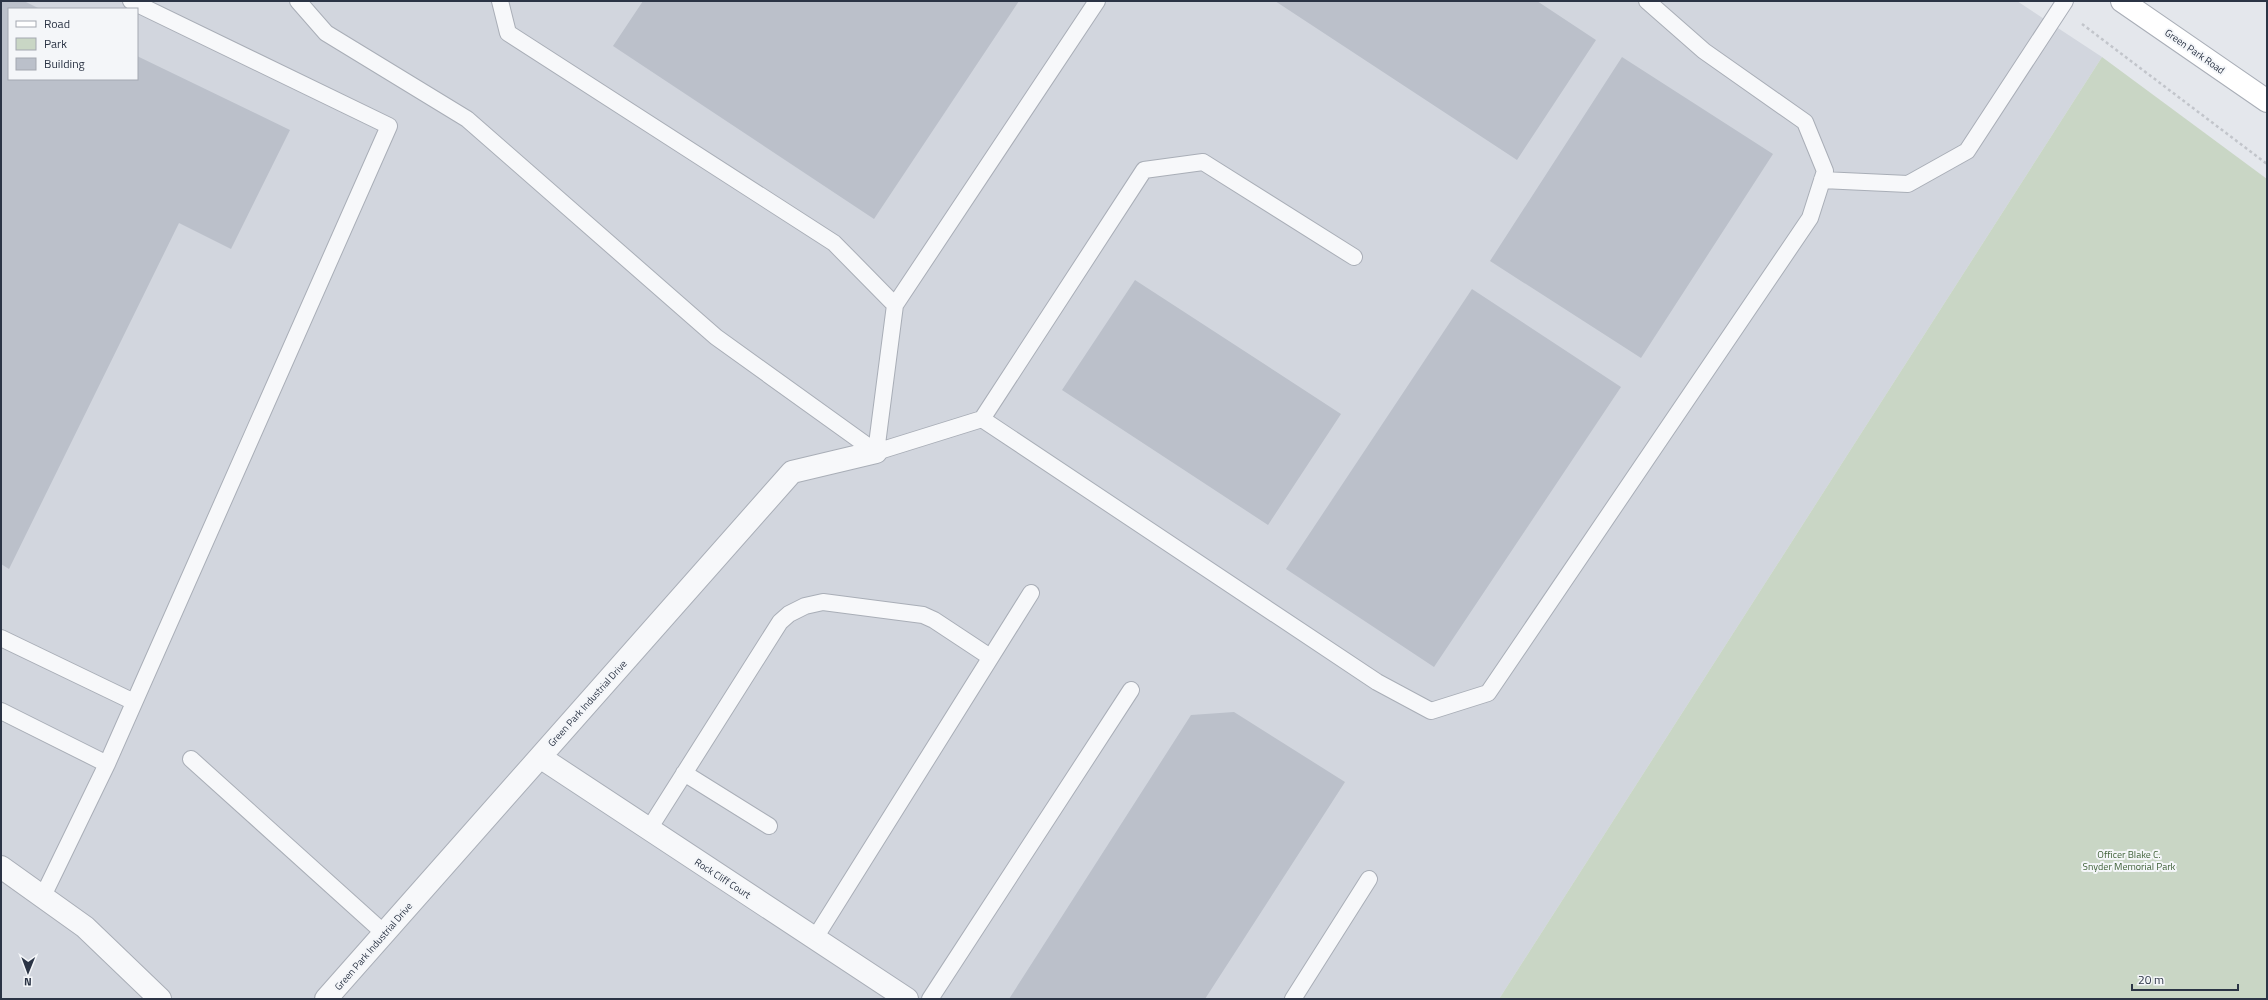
<svg xmlns="http://www.w3.org/2000/svg" width="2268" height="1000" font-family="'Titillium Web',sans-serif">
<style>
.built{fill:#d2d6de;fill-rule:evenodd}
.green{fill:#c9d6c5}
.building{fill:#bbc0ca}
.lines{fill:none;stroke-linecap:round;stroke-linejoin:round}
.lane-casing{stroke:#a9aeb7;stroke-width:18}
.street-casing{stroke:#a9aeb7;stroke-width:24}
.secondary-casing{stroke:#a9aeb7;stroke-width:24}
.path{stroke:#c2c5cb;stroke-width:2.5;stroke-dasharray:3 3;stroke-linecap:butt}
.lane{stroke:#f7f8fa;stroke-width:16}
.street{stroke:#f7f8fa;stroke-width:22}
.secondary{stroke:#fff;stroke-width:22}
.labels{text-anchor:middle;stroke-width:4;stroke-linejoin:round;paint-order:stroke}
.street-label{font-size:10px;fill:#2b3445;stroke:#f4f6f9}
.park-label{font-size:10px;fill:#3f6138;stroke:#f4f6f9}
</style>
<rect width="100%" height="100%" fill="#e4e7ec"/>
<!-- built -->
<path class="built" d="M1,1H2017L2102,57L1499,999H1ZM9,9H137V79H9Z"/>
<!-- green -->
<path class="green" d="M2102,57L2267,179V999H1499Z"/>
<!-- building -->
<path class="building" d="M1,1H24L40,9H9V79H137V56L290,130L231,249L179,223L9,569L1,564Z
M643,1H1019L874,219L613,46Z
M1275,1H1537L1596,40L1517,160Z
M1622,57L1773,154L1641,358L1490,261Z
M1135,280L1341,414L1268,525L1062,390Z
M1472,289L1621,387L1434,667L1286,569Z
M1234,712L1345,782L1205,999H1009L1191,715Z"/>
<g class="lines">
<defs>
<path id="lane" d="M298,1L326,33L467,119L716,337L876,452
M500,1L508,33L834,243L895,305
M1822,180L1908,184L1967,151L2065,1
M982,419L1144,170L1203,162L1354,257
M876,452L982,419L1377,682L1431,711L1488,693L1810,218L1825,171L1805,122L1704,51L1647,1
M876,452L895,305L1097,1
M1,638L134,702
M1,711L107,764
M191,759L384,933
M684,773L769,826
M649,829L780,622L789,614L805,606L823,602L923,615L934,620L990,657
M43,896L107,764L389,126L131,1
M815,938L1031,593
M930,999L1131,690
M1293,999L1369,879"/>
<path id="street" d="M540,757L907,999
M1,867L85,927L160,999
M326,999L792,472L876,452"/>
<path id="secondary" d="M2122,1L2267,101"/>
</defs>
<!-- lane casing -->
<use href="#lane" class="lane-casing"/>
<!-- street casing -->
<use href="#street" class="street-casing"/>
<!-- secondary casing -->
<use href="#secondary" class="secondary-casing"/>
<!-- path -->
<path class="path" d="M2082,24L2267,164"/>
<!-- lane -->
<use href="#lane" class="lane"/>
<!-- street -->
<use href="#street" class="street"/>
<!-- secondary -->
<use href="#secondary" class="secondary"/>
</g>
<g class="labels">
<!-- street labels -->
<g class="street-label">
<text transform="translate(2195 51) rotate(35)" y="4">Green Park Road</text>
<text transform="translate(587 703) rotate(-48)" y="4">Green Park Industrial Drive</text>
<text transform="translate(723 878) rotate(33)" y="4">Rock Cliff Court</text>
<text transform="translate(373 946) rotate(-49)" y="4">Green Park Industrial Drive</text>
</g>
<!-- park labels -->
<g class="park-label">
<text x="2129" y="858">Officer Blake C.<tspan x="2129" dy="12">Snyder Memorial Park</tspan></text>
</g>
</g>
<!-- border -->
<rect width="2268" height="1000" fill="none" stroke="#2b3445" stroke-width="4"/>
<!-- legend -->
<rect x="8" y="8" width="130" height="72" fill="#f4f6f9" stroke="#a4a8b1"/>
<rect x="16" y="21" width="20" height="6" fill="#ffffff" stroke="#a4a8b1"/>
<text x="44" y="28" font-size="12" fill="#2b3445">Road</text>
<rect x="16" y="38" width="20" height="12" fill="#c9d6c5" stroke="#a4a8b1"/>
<text x="44" y="48" font-size="12" fill="#2b3445">Park</text>
<rect x="16" y="58" width="20" height="12" fill="#bbc0ca" stroke="#a4a8b1"/>
<text x="44" y="68" font-size="12" fill="#2b3445">Building</text>
<!-- north arrow -->
<g transform="translate(28 972) rotate(181)" stroke="#f4f6f9" stroke-width="3" paint-order="stroke">
<path d="M0-3L7 15L0 10L-7 15Z" fill="#2b3445"/>
<text y="-6" font-size="11" font-weight="bold" text-anchor="middle" fill="#2b3445">N</text>
</g>
<!-- scale -->
<path d="M2132 984v6h106v-6" fill="none" stroke="#2b3445" stroke-width="2"/>
<text x="2138" y="984" font-size="12" fill="#2b3445" stroke="#f4f6f9" stroke-width="3" paint-order="stroke">20 m</text>
</svg>
